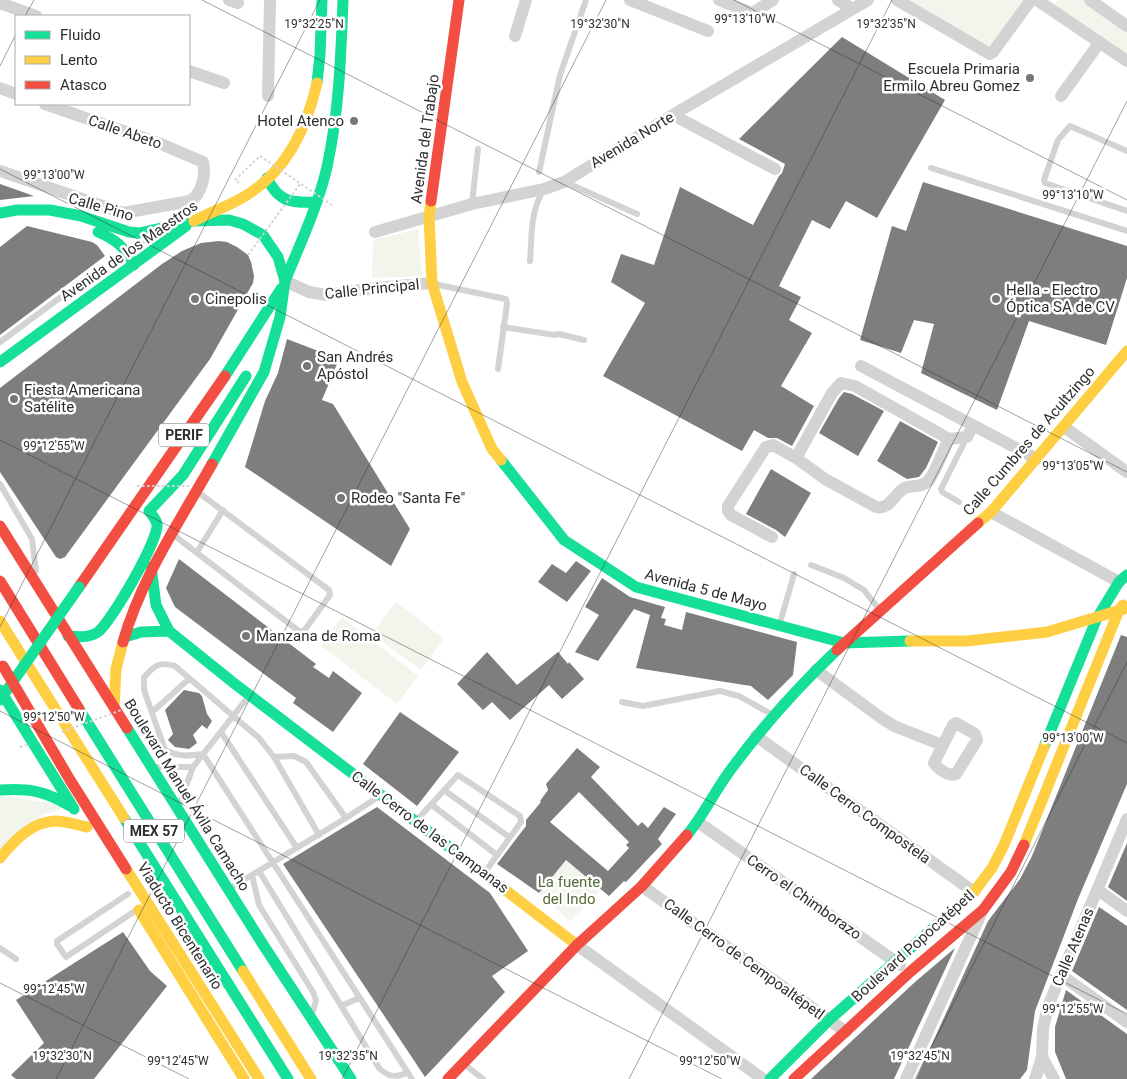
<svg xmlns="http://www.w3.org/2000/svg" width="1127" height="1079" font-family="Roboto,sans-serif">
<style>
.green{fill:#f1f5eb}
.building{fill:#7e7e7e;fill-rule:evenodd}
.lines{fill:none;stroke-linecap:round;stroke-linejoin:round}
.path{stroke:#d3d3d3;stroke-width:2;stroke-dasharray:2.5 2.5;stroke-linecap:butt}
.lane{stroke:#d3d3d3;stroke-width:6}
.street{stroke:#d3d3d3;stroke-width:12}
.fast{stroke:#16e098;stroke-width:11}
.slow{stroke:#ffcf43;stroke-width:11}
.jam{stroke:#f24e42;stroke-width:11}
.path-bridge{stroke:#d3d3d3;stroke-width:2;stroke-dasharray:2.5 2.5;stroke-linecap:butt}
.fast-bridge{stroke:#16e098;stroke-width:11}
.slow-bridge{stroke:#ffcf43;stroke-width:11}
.jam-bridge{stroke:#f24e42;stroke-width:11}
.ticks{fill:none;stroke:#2e2e2e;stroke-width:1;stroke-opacity:0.45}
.poi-dot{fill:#777;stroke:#fff;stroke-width:2}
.labels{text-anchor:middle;stroke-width:5;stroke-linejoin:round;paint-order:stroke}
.shield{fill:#fff;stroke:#6d6d6d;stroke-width:1}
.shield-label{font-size:14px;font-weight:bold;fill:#2e2e2e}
.poi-label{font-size:15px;fill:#2e2e2e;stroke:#fff;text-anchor:start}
.street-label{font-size:15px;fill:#2e2e2e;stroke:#fff}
.park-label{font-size:15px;fill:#536c39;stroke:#fff}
.ticks-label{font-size:12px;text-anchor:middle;fill:#2e2e2e;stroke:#fff;stroke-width:5;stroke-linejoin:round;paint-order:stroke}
</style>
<rect width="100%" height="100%" fill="#fff"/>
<!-- green -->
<path class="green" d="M906,0H1027L990,50Z
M1058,0H1090L1127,26V60L1051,9Z
M418,229L422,276L372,278L373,240Z
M396,602L444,639L421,670L372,634Z
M342,617L418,676L397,704L321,646Z
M0,795L65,806L57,811L44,814L0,850Z
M565,859L602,889L570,921L539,893Z"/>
<!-- building -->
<path class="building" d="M842,37L945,100L877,218L846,201L830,229L812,220L779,286L801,297L789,320L812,333L781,386L814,406L792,446L777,438H768L754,430L742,451L603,376L645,303L611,282L621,254L654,265L680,187L753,225L779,176L782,173L785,164L739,139Z
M923,182L1127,246V278L1106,345L1029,321L997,410L921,373L934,324L914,320L901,353L860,340L892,226L906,231Z
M0,184L34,196L0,200Z
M27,226L92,242L97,245L105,256L0,335V247Z
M219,241L227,242L237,247L248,255L251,262L254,276L253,283L210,359L65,557L60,559L56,557L0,472V388L162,264L182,251L201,243Z
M287,339L339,359L322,400L333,404L410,529L391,566L245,467L265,401L278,373Z
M844,392L852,394L884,411L858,456L819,433L839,398Z
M900,421L938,442L926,468L919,477L907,479L877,461Z
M771,469L811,493L785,537L776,530L746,514Z
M179,559L316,664L313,667L329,678L333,671L362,693L333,732L293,703L296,698L175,607L166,588Z
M576,561L591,571L567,602L538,582L552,564L566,573Z
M602,578L630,597L665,607L661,618L666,619L664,625L682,630L686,612L797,642L793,675L768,700L751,686L636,668L650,615L634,609L598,661L575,652L599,615L585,607Z
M1121,635L1127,637V784L1078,899L1035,1011L1027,1070L1020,1079H916L988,921L1020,879L1032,856Z
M487,652L517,685L558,652L568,664L569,662L584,679L562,699L549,685L510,720L492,702L483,710L457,684Z
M184,690L199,693L202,696L207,714L212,721L207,729L202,725L193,735L197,743L189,749L175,747L168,740L173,734L165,710Z
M400,712L459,752L417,806L363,764Z
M577,748L600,767L591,777L638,826L642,822L648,828L664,807L676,814L658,839L662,844L626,882L624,881L609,896L566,860L539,893L497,864L526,826V820L541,802L540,801L548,790L546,784ZM579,792L629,842L626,845L629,848L608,871L550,822Z
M377,807L490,893L528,951L492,976L505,992L425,1077L283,864Z
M1127,843V901L1108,887Z
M1099,907L1127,926V1010L1072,971Z
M123,932L150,971L167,986L94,1079H16L11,1075L44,1043L16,1000Z
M955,948L894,1079H811L915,982Z
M1066,990L1127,1034V1079H1066L1055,1052V1027Z"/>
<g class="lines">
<!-- path -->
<path class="path" d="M239,183L235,180L260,156"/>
<!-- lane -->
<path class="lane" d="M1127,151L1070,126L1058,140L1044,180L1045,183L1127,211
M931,168L1127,231
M539,172L560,75L586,0
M565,182L637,214
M472,204L478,149
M530,261C532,236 530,211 544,189
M434,284L506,299L507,304L498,369
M503,327L555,335L559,334L584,340
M0,342L84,280
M0,484L32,539L36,571
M959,502L942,492L941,489L967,437
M175,536L300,632L304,631L330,595L329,590L199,493
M197,552L223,510
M811,565L844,578L864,590L878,608
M780,623L794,574
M622,702L643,706L720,691L739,696L773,715
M152,712L189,679
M221,732L297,848
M274,757L294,756L306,762L346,818
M157,767H193
M444,790L509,837
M180,803L193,767L248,697
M432,805L497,855
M416,821L458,775L520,816L521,822L485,872
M319,835L274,757L259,738L175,666C158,661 155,666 144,677V690L165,750C179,757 188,756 203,754L412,1079
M259,871L379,1068C387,1076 397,1079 407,1072
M252,875L259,905L313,992L316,1000L313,1011
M232,887L346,818L378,797
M128,894L57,941V944L66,957L135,911
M0,948L16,959
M341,1006L359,998
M464,1064L483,1079"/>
<!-- street -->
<path class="street" d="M229,0L238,3
M630,0L708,31
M719,0L749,12H754L773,0
M838,0L853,9
M897,0L990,54L993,52L1031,0
M1037,0L1127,61
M1090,0L1127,26
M0,3L36,16
M515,36L526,0
M189,71L224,83
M0,88L16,94
M268,96L270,0
M1061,96L1100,42
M673,115L775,169
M0,171L123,213L190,201C202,194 206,175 203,162L161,144L45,104
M375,232L472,204L544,189L564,182L676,113L868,0
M285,281L309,292L326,295L375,288L432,283
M861,366L1037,459
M1064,427L1127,472
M796,458L832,393L841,383L855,386L949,439
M991,512L1119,582
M772,537L731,515L728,511V506L766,447L773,445L796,458L825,479L876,507C889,510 894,495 903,489C911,484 920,489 928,481C935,474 944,448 949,439L967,437L973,426
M816,670L880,717L894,726L942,745
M956,723L975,734L977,740L956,774C949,777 938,769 934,763L953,725Z
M756,736L974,892
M698,822L900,965
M642,886L846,1032
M1098,890L1127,911
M577,945L763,1079
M1061,975L1127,1022
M1042,1057L1054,1079
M906,1079L981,914
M1035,1079L1042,1057L1043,1029L1048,1006L1127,819"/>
<!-- fast -->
<path class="fast" d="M317,83L320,55L322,0
M267,178C279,203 292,203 317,202
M0,213L17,210H50L81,216L129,232L139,233L193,221L229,220L243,224L263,235L278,257L285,281L280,317L264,372L212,464
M98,232C115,239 126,248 134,265
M285,281C300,244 318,206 327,167C339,112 341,56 343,0
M0,362L186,226
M225,376L281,289
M501,460L564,540L636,587L844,643L910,641
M149,511L183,475L246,376
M151,567L156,605L169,631L235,684L508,892
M68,636C78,637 89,638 98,632C111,622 159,540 157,524C156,519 152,515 149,511
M125,637L141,632L169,631
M0,690L74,809
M79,709L243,971
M127,728L262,943L351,1079
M1044,747L1097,618L1119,582L1127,575
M0,790C29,788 45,791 70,806
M124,818L288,1079
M687,835C704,815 715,790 732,768C763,726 799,686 837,650
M770,1079L829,1020L939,923"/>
<!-- slow -->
<path class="slow" d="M431,201L429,216L432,283L462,382L492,449L501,460
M194,221C212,211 233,205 250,193C288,168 307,127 317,83
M978,523L991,512L1127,351
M0,621L124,818
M910,641H967L1047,632L1127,608
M114,707L116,669L123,642
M1024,845L1119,610L1123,605
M0,858C14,841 31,822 55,821C66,821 77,825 87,827
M508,892L577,945
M139,910L244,1079
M939,923L974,892L992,868L1004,845L1044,747
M243,971L311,1079"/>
<!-- jam -->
<path class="jam" d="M431,201L459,0
M0,526L127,728
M0,581L79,709
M79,587L225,376
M123,642C141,578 180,521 212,464
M837,650L978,523
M448,1079L577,945L642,886L687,835
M794,1079L910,972L983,910L1011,872L1024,845"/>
<!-- path-bridge -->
<path class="path-bridge" d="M260,156L332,205
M248,255L300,184
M137,486H189
M62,732L124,709
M20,747L30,744"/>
<!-- fast-bridge -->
<path class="fast-bridge" d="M0,700L79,587"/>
<!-- slow-bridge -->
<path class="slow-bridge" d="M126,869L259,1079"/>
<!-- jam-bridge -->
<path class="jam-bridge" d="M3,666L70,780L126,869"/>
</g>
<!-- ticks -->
<path class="ticks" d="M202,0L1127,472M734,0L1127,200M25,16L34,0M0,66L16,34M0,169L1127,743M0,440L1127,1014M0,627L320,0M0,711L722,1079M0,983L189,1079M56,1079L606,0M342,1079L892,0M629,1079L1127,101M915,1079L1127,662"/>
<!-- markers -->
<g class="poi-dot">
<circle cx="1030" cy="78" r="5"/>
<circle cx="354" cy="121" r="5"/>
<circle cx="195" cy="299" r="5"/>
<circle cx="996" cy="299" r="5"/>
<circle cx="307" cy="366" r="5"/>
<circle cx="14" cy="399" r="5"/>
<circle cx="341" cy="498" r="5"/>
<circle cx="246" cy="636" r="5"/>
</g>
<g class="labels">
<!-- shield labels -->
<g class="shield">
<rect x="159" y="423.5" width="50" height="23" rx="4"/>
<rect x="124" y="819.5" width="60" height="23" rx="4"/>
</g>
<g class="shield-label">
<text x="184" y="440">PERIF</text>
<text x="154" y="836">MEX 57</text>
</g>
<!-- poi labels -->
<g class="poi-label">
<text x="1020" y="74" text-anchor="end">Escuela Primaria<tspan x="1020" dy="17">Ermilo Abreu Gomez</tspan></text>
<text x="344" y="126" text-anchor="end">Hotel Atenco</text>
<text x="1006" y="295">Hella - Electro<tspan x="1006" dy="17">Óptica SA de CV</tspan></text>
<text x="205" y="304">Cinepolis</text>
<text x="317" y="362">San Andrés<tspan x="317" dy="17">Apóstol</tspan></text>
<text x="24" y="395">Fiesta Americana<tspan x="24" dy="17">Satélite</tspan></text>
<text x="351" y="503">Rodeo "Santa Fe"</text>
<text x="256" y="641">Manzana de Roma</text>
</g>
<!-- street labels -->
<g class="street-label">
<text transform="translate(125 132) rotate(19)" y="5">Calle Abeto</text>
<text transform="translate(425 139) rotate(-82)" y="5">Avenida del Trabajo</text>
<text transform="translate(632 140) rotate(-31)" y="5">Avenida Norte</text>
<text transform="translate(101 207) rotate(16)" y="5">Calle Pino</text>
<text transform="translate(129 251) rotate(-35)" y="5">Avenida de los Maestros</text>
<text transform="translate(372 289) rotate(-6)" y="5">Calle Principal</text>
<text transform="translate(1029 441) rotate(-49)" y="5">Calle Cumbres de Acultzingo</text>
<text transform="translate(706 590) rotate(15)" y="5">Avenida 5 de Mayo</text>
<text transform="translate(187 795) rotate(58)" y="5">Boulevard Manuel Ávila Camacho</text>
<text transform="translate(865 814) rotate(36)" y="5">Calle Cerro Compostela</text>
<text transform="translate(430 832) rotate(37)" y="5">Calle Cerro de las Campanas</text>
<text transform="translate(804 897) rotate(35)" y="5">Cerro el Chimborazo</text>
<text transform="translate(180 926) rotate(58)" y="5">Viaducto Bicentenario</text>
<text transform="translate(913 946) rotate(-42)" y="5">Boulevard Popocatépetl</text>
<text transform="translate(1073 947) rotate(-67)" y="5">Calle Atenas</text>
<text transform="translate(744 959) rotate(36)" y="5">Calle Cerro de Cempoaltépetl</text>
</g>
<!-- park labels -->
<g class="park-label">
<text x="569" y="887">La fuente<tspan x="569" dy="17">del Indo</tspan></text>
</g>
</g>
<g class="ticks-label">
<text x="745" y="23">99°13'10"W</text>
<text x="314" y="28">19°32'25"N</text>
<text x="600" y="28">19°32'30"N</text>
<text x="886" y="28">19°32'35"N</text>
<text x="54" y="179">99°13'00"W</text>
<text x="1073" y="199">99°13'10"W</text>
<text x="54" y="450">99°12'55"W</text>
<text x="1073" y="470">99°13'05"W</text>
<text x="54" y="721">99°12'50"W</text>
<text x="1073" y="742">99°13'00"W</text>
<text x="54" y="993">99°12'45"W</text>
<text x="1073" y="1013">99°12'55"W</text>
<text x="62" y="1060">19°32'30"N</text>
<text x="348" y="1060">19°32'35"N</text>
<text x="920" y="1060">19°32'45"N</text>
<text x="178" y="1065">99°12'45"W</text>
<text x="710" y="1065">99°12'50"W</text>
</g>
<!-- legend -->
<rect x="15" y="15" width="175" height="90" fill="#ffffff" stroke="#ababab"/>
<rect x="25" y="31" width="25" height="8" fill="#16e098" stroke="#ababab"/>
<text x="60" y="40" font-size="15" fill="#2e2e2e">Fluido</text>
<rect x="25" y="56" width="25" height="8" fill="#ffcf43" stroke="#ababab"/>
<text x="60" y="65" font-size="15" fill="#2e2e2e">Lento</text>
<rect x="25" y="81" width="25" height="8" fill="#f24e42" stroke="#ababab"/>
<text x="60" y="90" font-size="15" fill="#2e2e2e">Atasco</text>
</svg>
